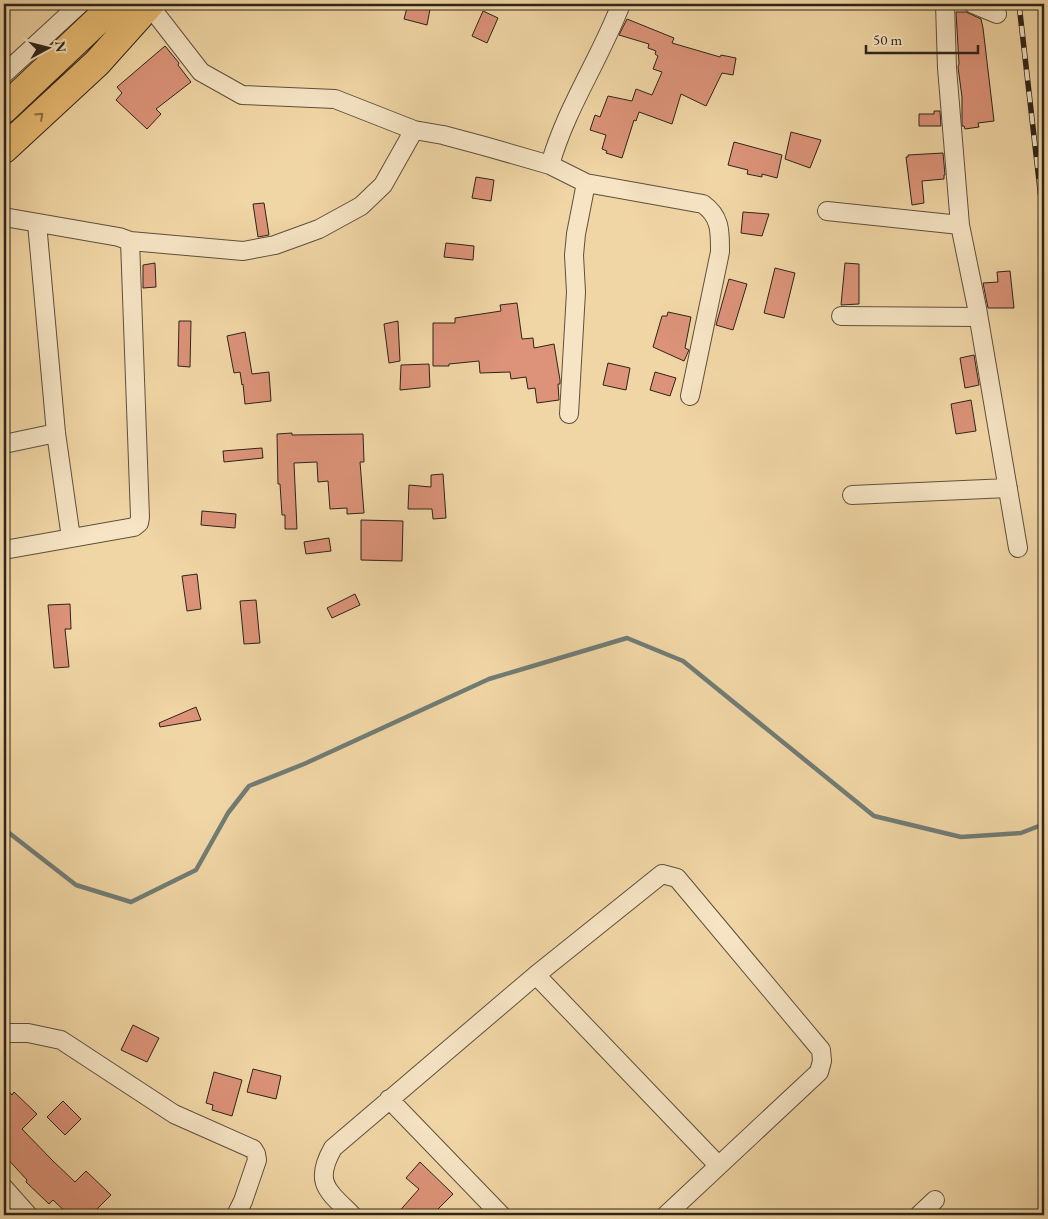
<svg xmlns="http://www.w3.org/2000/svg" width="1048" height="1219" font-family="'EB Garamond',serif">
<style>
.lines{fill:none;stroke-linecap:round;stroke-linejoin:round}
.stream{stroke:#717c75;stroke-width:4.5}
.building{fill:#dc9379;stroke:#2d241a}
.minor-casing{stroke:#5e503d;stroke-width:20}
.primary-casing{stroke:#2d241a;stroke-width:30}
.minor{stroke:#f6e4c4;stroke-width:18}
.primary{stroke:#e8bb72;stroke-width:28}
.rail-casing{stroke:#2d241a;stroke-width:5.5}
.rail{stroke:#f6e4c4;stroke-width:4;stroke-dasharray:11;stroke-linecap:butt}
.oneway{stroke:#8a7046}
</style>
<rect width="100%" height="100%" fill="#f1d6a5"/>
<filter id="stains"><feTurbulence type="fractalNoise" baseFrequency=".004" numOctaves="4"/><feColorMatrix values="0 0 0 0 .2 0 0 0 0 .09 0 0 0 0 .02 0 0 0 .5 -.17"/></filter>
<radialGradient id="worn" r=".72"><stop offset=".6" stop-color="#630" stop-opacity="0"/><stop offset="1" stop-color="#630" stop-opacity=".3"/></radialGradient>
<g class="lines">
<!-- stream -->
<path class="stream" d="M4,829L76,885L131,902L196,870L228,813L249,786L304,764L489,679L627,638L683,661L874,816L961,837L1021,833L1044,824"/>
</g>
<!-- building -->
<path class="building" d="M408,4H431L427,25L404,19Z
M483,11L498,18L487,43L472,36Z
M956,12H966L981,19L983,28L994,121L978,123L979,127L965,129L964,126H962V97L958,67L959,64Z
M627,19L674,38L672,43L720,57L721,55L736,58L733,75L722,73L706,106L681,94L672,124L639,112L636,121L634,120L622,158L606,153L607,151L602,149L606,135L590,130L595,115L600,117L608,96L632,101L636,89L652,95L662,72L653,69L658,56L655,54L656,51L648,48L649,44L619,35Z
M165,46L179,63L178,65L191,82L156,109L161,114L147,129L116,100L122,93L117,87Z
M934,111H940L941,126H919V114H934Z
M791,132L821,140L810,168L785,159Z
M734,142L782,155L777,178L762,174V177L747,174L748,170L728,165Z
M943,153L945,175H944V179L922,181L924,203L912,205L906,157H908V155Z
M476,177L494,180L491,201L472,198Z
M264,203L269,235L258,237L253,204Z
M743,212L769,214L762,236L741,233Z
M446,243L474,246L473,260L444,257Z
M155,263L156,287L143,288V265Z
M845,263L859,264V304L841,305Z
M775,268L795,273L784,318L764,313Z
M1010,271L1014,308H988L983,283L998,282L997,272Z
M729,279L747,284L733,330L716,325Z
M517,303L522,339L533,338L534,348L554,344L560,380V384H558L559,400L537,403L535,388L528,389L526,377L511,379L510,372L480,373L479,361L449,364V366H433V323H455V318L501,311L500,305Z
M668,312L691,317L685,348L689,350L684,361L653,347L662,316H667Z
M179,321H191L190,367L178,366Z
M398,321L400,361L389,363L384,324Z
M245,332L252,374L269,372L271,401L245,404L243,384L242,385L240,372L234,373L227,336Z
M974,355L979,385L965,388L960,358Z
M608,363L630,368L626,390L603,385Z
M429,364L430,387L400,390L401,365Z
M655,372L676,378L670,396L650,390Z
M971,400L976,431L956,434L951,404Z
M292,433V435L363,434L364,462H360L364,513L347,514V508L330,509L328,481L318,482L317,462L294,463L297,529H285V515H282L280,484H278L277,434Z
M262,448L263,458L224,462L223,451Z
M443,474L446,518L433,519L432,509H408L409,485L431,487V475Z
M202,511L236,514L235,528L201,525Z
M361,520L403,521L402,561L361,560Z
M329,538L331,551L306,554L304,542Z
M197,574L201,609L187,611L182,576Z
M355,594L360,605L332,618L327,608Z
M256,600L260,643L244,644L240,601Z
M70,604L71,629H65L69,667L54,668L48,605Z
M196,707L201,720L160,727L159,723Z
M133,1025L159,1038L147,1062L121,1050Z
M253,1069L281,1076L276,1099L247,1092Z
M214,1072L242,1080L232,1116L212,1110L213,1105L206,1103Z
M4,1086L12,1095L14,1092L37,1114L22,1129L52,1160L75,1182L86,1171L111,1195L91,1215H69L53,1200L49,1204L26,1182L27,1180L4,1155Z
M63,1101L81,1119L65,1135L47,1117Z
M420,1162L453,1194L432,1215H396L419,1189L406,1178Z"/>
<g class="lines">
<defs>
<path id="minor" d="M945,4L947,68L960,225L977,308L1018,548
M973,4L997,14
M149,5L201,72L242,95L335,99L414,130L443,135L484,146L550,165L586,183L703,204C721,217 720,232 720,252L690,396
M4,74L80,4
M550,165C566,108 600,59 621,4
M827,211L960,225
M4,217L119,237L130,241L140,517L139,523L134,527L4,550
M37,223L56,433L71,538
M130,241L243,251L275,245L319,229L361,206L383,185L414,130
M841,316L978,317
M569,414L576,292L574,255L576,234L586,183
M4,444L56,433
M852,495L1008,488
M536,975L718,1165
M4,1033H28L61,1040L174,1114L253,1149L256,1154L257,1160L243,1201L236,1215
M389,1099L501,1215
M4,1188L28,1215
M352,1215C328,1191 313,1183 333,1148L536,975L662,874L677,878L821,1050L822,1061L819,1072L666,1215
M919,1215L935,1200"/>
<path id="primary" d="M4,109L115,4
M4,149L97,63L150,4"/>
</defs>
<!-- minor casing -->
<use href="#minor" class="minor-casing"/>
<!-- primary casing -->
<use href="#primary" class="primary-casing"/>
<!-- minor -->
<use href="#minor" class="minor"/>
<!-- primary -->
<use href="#primary" class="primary"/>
<defs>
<path id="rail" d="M1019,4L1044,225"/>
</defs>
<!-- rail casing -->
<use href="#rail" class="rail-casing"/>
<!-- rail -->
<use href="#rail" class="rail"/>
</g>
<!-- one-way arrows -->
<defs><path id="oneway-chevron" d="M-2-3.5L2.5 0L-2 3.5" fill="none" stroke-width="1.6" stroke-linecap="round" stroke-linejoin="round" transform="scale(1.25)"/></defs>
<use class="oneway" href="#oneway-chevron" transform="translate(40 116) rotate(-43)"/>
<!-- margin -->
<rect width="1048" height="1219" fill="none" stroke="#f1d6a5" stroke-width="20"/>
<rect x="5" y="5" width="1038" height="1209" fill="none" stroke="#2d241a" stroke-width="2.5"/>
<rect x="10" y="10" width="1028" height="1199" fill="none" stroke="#2d241a"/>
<!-- north arrow -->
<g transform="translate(48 48) rotate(83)" stroke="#f6e4c4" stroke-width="4" paint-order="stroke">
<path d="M0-4L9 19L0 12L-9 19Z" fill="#2d241a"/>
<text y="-8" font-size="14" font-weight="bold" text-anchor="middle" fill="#2d241a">N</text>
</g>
<!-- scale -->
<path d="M866 45v8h112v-8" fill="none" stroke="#2d241a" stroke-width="2.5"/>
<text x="873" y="45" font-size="15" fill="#2d241a" stroke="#f6e4c4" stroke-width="4" paint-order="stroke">50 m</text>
<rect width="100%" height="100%" filter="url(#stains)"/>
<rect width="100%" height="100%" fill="url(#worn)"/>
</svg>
